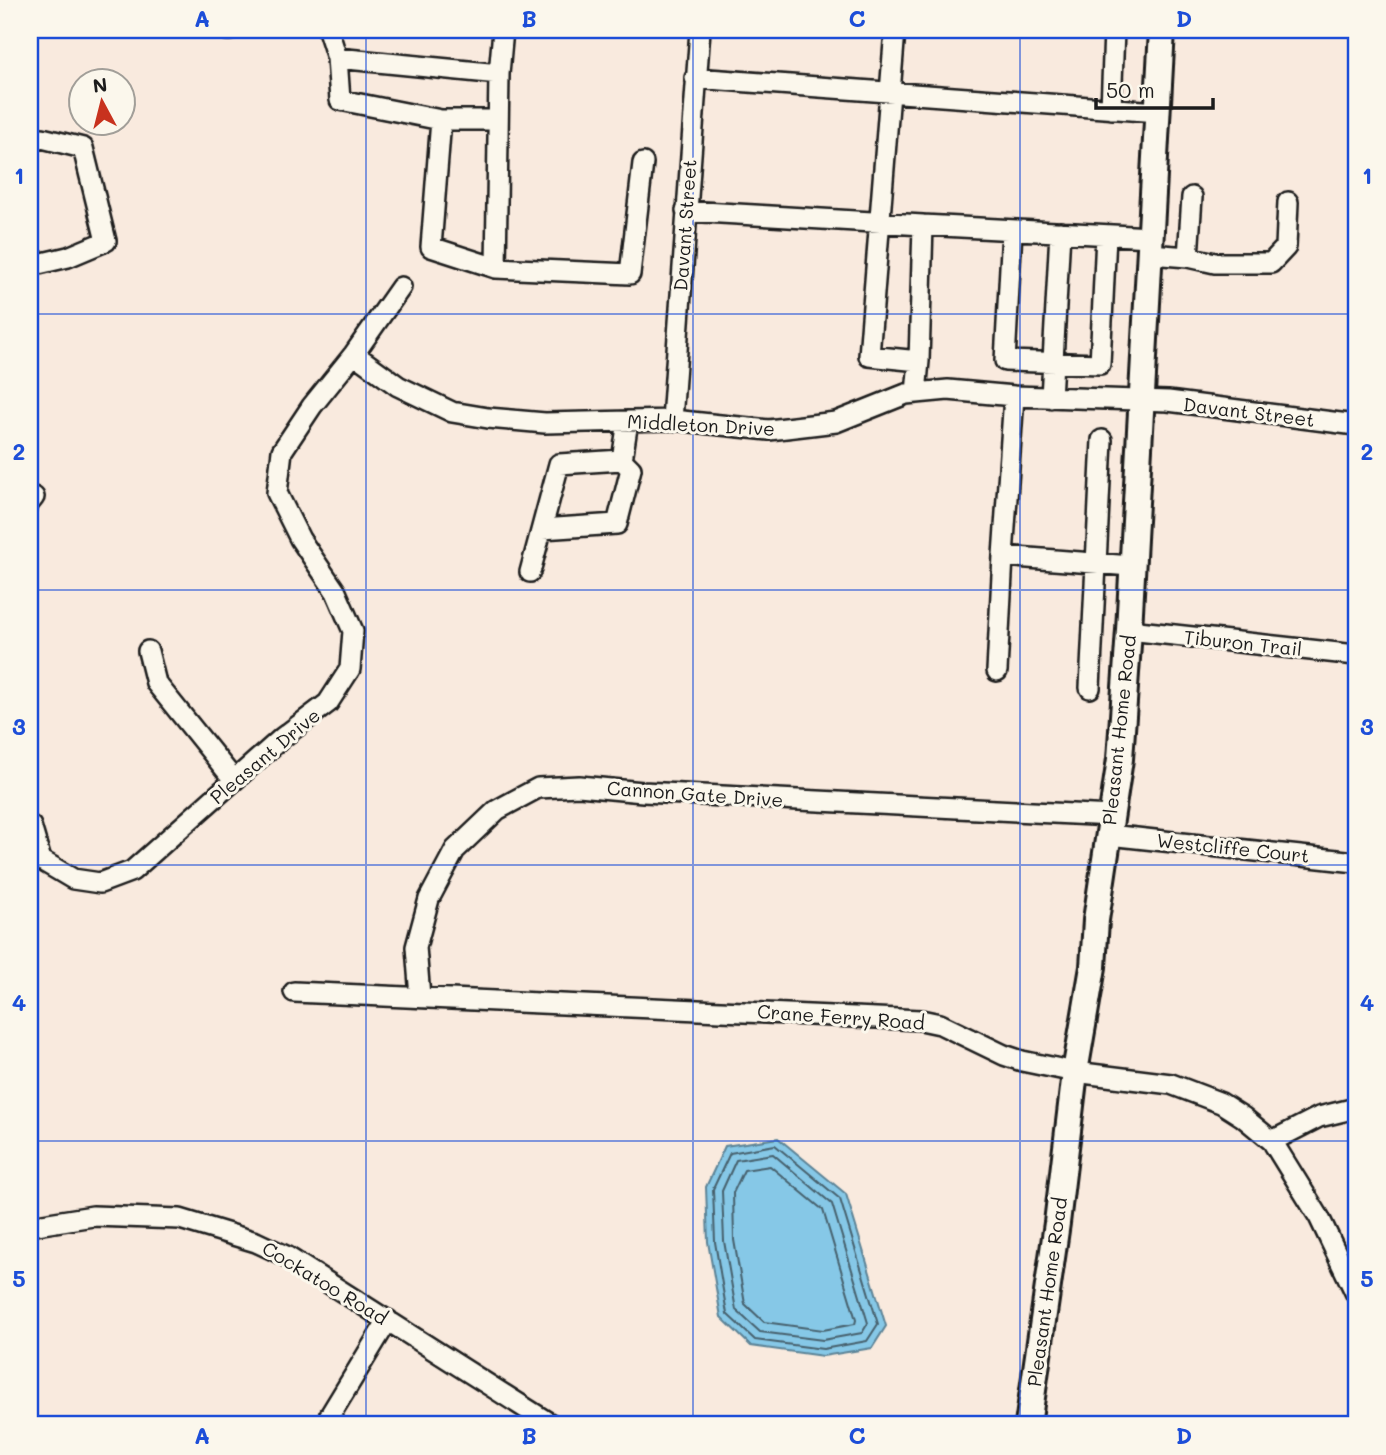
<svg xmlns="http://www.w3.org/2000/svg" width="1386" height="1455" font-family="Mali,sans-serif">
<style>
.water{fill:#86c8e7;stroke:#5c8396;stroke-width:2}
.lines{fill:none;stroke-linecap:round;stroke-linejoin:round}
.shore{stroke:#46616d;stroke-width:2}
.minor-casing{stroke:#1c1c1c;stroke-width:24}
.major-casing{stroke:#1c1c1c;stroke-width:30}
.minor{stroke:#fbf7ec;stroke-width:19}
.major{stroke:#fbf7ec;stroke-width:24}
.grid{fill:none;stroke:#1d4ed8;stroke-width:2;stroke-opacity:0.55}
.labels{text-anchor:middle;stroke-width:6;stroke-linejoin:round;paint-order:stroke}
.street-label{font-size:19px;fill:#1c1c1c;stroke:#fbf7ec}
.neatline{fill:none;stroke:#1d4ed8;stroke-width:2.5}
.grid-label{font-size:23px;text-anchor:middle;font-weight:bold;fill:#1d4ed8}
</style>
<rect width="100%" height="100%" fill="#f9eade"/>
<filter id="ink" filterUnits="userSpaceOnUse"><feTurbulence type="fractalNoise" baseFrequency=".0143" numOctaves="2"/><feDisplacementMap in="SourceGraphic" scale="14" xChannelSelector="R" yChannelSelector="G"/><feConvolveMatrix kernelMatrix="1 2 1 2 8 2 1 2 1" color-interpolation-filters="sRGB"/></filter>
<g filter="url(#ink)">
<!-- water -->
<path class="water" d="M778,1138L846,1194L886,1326L872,1348L823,1356L751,1346L721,1317L708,1242L706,1187L725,1146Z"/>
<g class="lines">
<!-- shore -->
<path class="shore" d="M775,1145L840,1199L878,1324L867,1341L823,1349L755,1340L727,1314L715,1242L713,1189L730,1153Z
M773,1154L832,1204L868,1323L862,1333L823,1340L760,1332L736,1310L724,1241L722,1191L736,1160Z
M770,1166L823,1210L856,1320L855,1324L823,1330L764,1322L745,1304L734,1240L733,1193L744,1170Z"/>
<defs>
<path id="minor" d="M228,30H229
M328,30L337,58L340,100L441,120L431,247L496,268L499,74L337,58
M895,30L869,356L919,361L916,393
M499,74L503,30
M695,78L1158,112
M1111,109L1114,30
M441,120H498
M30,142L42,138L83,148L106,241L68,257L30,266
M686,211L923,225
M1012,230L1005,361L1100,364L1106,235
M1150,254L1188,257L1192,197
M1188,257L1215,263H1271L1286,247L1288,202
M496,268L630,274L643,163
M354,354L398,386L452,412L488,418L545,423L672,420L769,430L836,422L906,394L948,390L1014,396L1168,401L1356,425
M919,361L923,225L1151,237
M1051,398L1060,232
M672,420L700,30
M30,502L34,497
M542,529L617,524L631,469L622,460
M1003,556L1014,396
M530,572L559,464L622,460L628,421
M1129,630L1356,655
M148,651L156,683L234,780
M997,671L1003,556L1131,566
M1090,688L1102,440
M31,826L41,860L73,879L100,883L132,871L283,737L328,703L350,669L353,631L336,592L300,539L277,493L282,451L312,406L354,354L401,287
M1109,835L1356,862
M294,992L921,1020L940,1024L1004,1055L1022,1061L1075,1072L1171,1084L1221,1103L1243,1117L1272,1141L1319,1217L1356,1294
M420,997L416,947L429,899L455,850L497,810L538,788L579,786L643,792L1112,816
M1272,1141L1319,1117L1356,1108
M30,1226L93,1216L180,1219L256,1242L286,1256L552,1425
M324,1425L388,1320"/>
<path id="major" d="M1028,1425L1057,1223L1075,1072L1093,967L1096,920L1120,759L1129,630L1162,30"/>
</defs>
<!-- minor casing -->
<use href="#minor" class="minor-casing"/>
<!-- major casing -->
<use href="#major" class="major-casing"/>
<!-- minor -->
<use href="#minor" class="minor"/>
<!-- major -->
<use href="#major" class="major"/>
</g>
</g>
<!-- grid -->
<path class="grid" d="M366,30V1425M693,30V1425M1020,30V1425M30,314H1356M30,590H1356M30,865H1356M30,1141H1356"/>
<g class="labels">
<!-- street labels -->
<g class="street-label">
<text transform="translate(685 225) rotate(-86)" y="7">Davant Street</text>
<text transform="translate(1249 412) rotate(7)" y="7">Davant Street</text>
<text transform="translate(701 425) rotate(3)" y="7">Middleton Drive</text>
<text transform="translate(1243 643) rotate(6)" y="7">Tiburon Trail</text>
<text transform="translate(1119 730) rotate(-84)" y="7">Pleasant Home Road</text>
<text transform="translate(265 756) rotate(-40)" y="7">Pleasant Drive</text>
<text transform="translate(695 794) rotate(4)" y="7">Cannon Gate Drive</text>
<text transform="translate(1233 848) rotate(6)" y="7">Westcliffe Court</text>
<text transform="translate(841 1017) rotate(4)" y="7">Crane Ferry Road</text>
<text transform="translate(325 1283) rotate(31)" y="7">Cockatoo Road</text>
<text transform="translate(1047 1292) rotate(-82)" y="7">Pleasant Home Road</text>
</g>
</g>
<!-- margin -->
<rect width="1386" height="1455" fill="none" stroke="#fbf7ec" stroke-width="77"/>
<!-- north arrow -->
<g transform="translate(102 102) rotate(353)"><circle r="33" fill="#fbf7ec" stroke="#a29f99" stroke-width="2"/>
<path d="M0-5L12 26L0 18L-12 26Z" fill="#c8321e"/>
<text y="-10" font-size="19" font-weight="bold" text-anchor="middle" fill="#1c1c1c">N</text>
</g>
<!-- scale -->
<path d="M1096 98v10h117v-10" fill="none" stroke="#1c1c1c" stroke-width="3.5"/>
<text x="1106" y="98" font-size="21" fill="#1c1c1c" stroke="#fbf7ec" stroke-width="5" paint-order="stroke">50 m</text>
<rect x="38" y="38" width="1310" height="1378" class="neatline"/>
<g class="grid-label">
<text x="202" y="27">A</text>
<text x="529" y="27">B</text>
<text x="857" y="27">C</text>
<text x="1184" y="27">D</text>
<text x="19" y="184">1</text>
<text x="1367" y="184">1</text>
<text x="19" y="460">2</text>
<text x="1367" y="460">2</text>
<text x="19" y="735">3</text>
<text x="1367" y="735">3</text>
<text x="19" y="1011">4</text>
<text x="1367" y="1011">4</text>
<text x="19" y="1287">5</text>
<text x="1367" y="1287">5</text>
<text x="202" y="1444">A</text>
<text x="529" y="1444">B</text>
<text x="857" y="1444">C</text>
<text x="1184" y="1444">D</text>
</g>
</svg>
